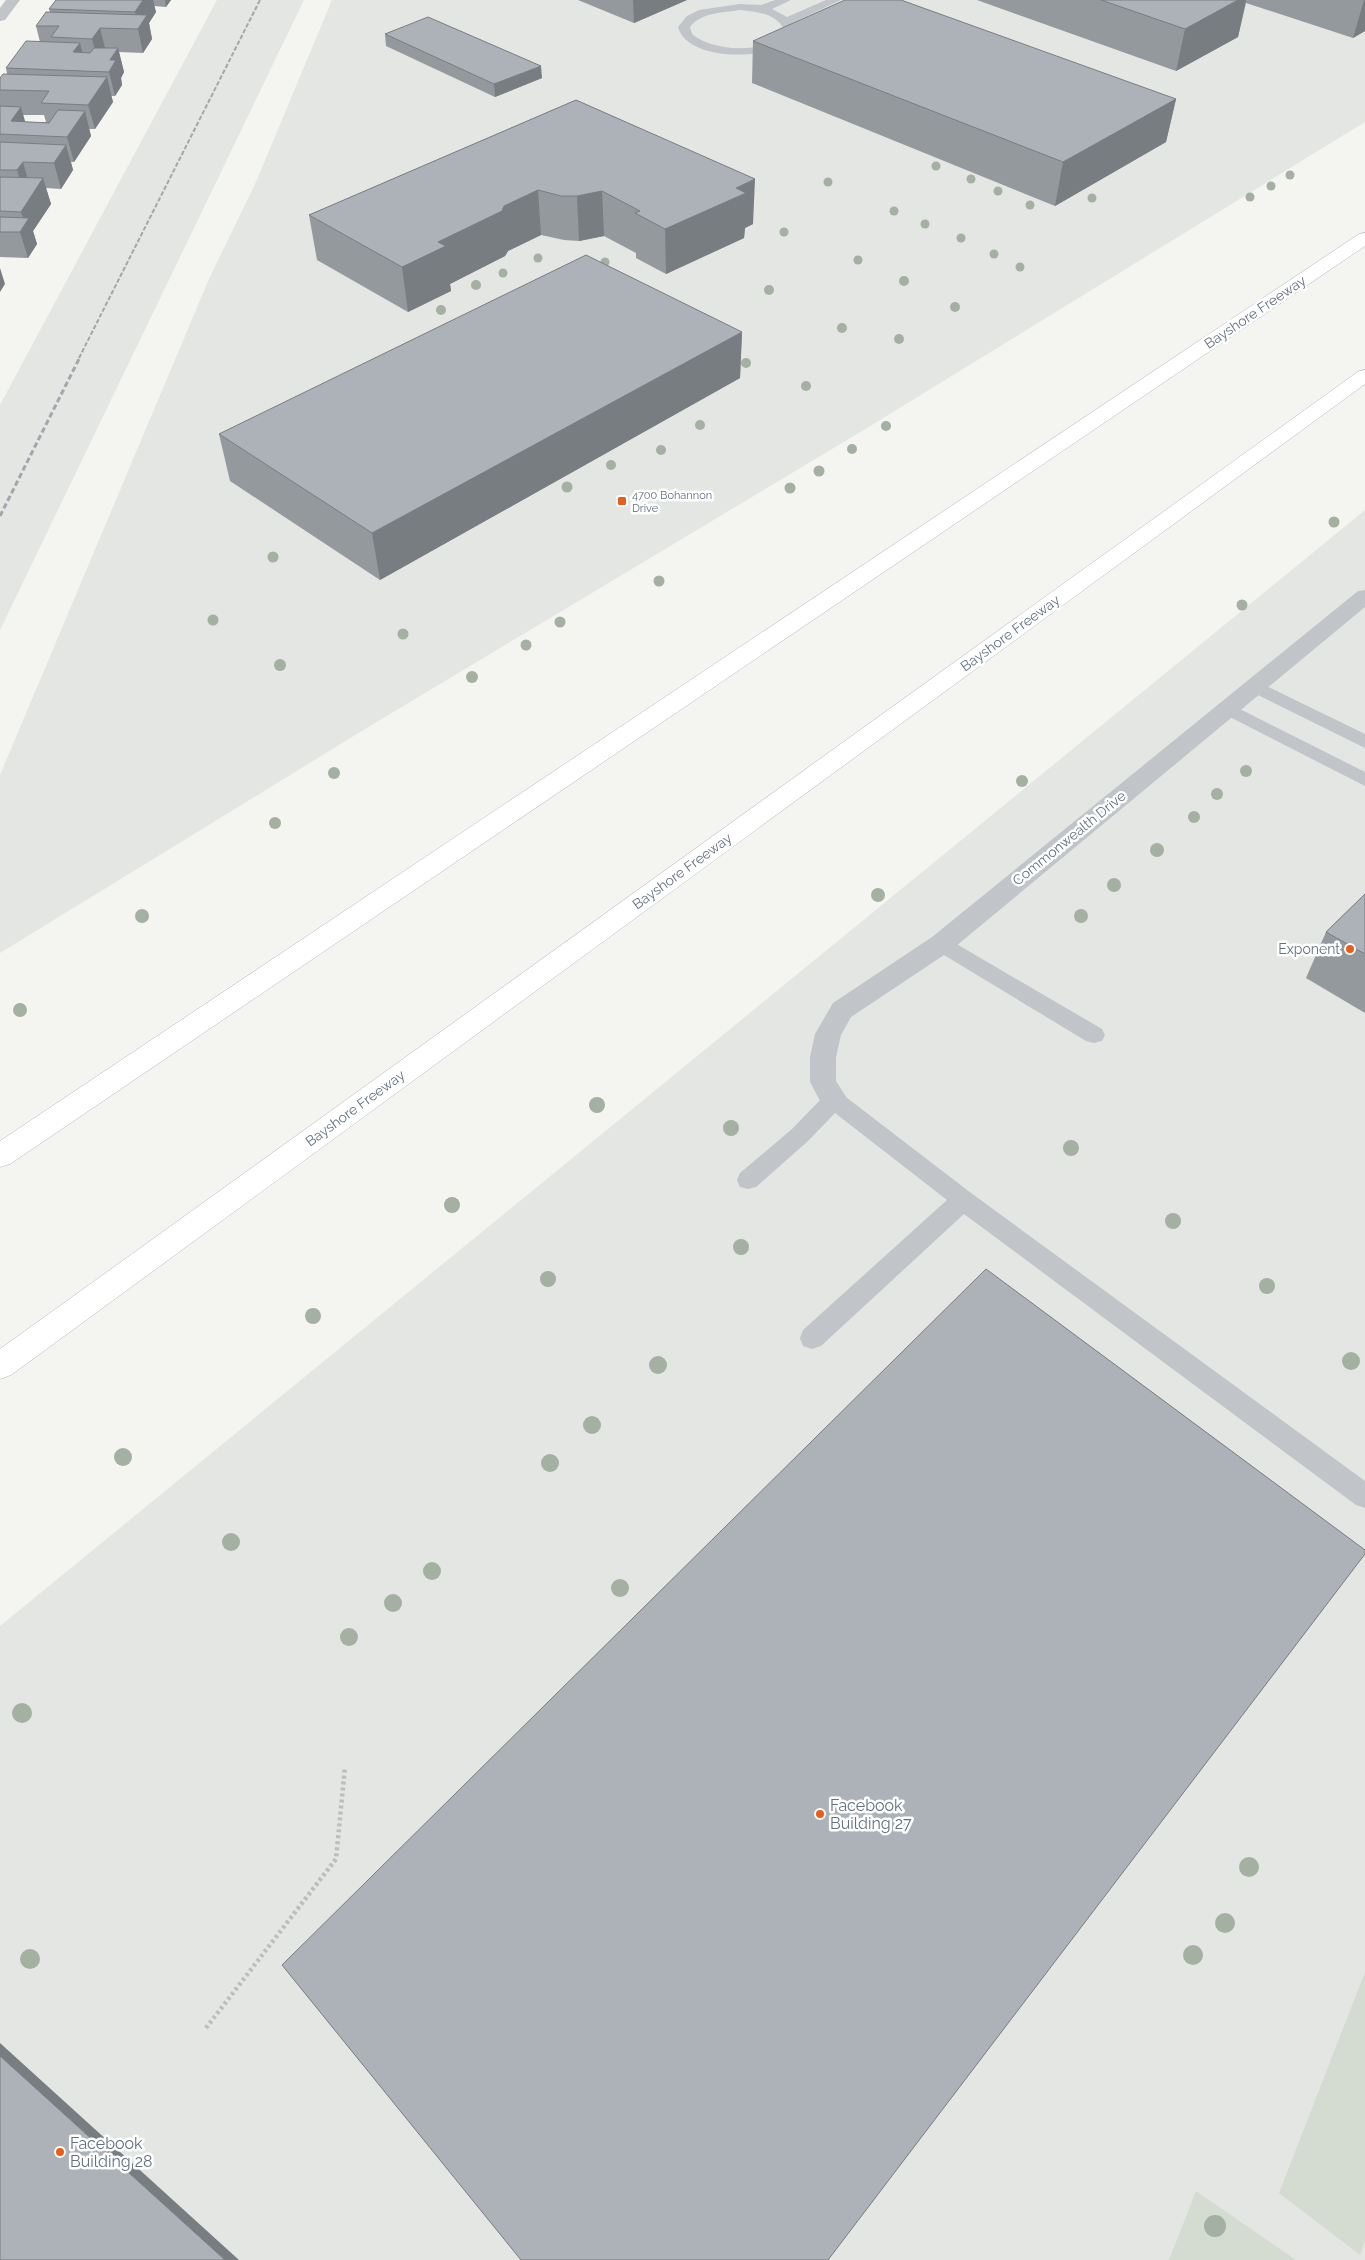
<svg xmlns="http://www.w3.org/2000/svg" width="1365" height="2260" font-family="Raleway,sans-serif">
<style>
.built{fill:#e4e6e3}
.green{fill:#d4dbd1}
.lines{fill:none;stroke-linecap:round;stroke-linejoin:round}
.highway-casing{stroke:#b4b7ba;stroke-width:1}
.path{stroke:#bbbdbf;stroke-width:4.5;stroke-dasharray:3 3;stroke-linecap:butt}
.lane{fill:#c1c4c8;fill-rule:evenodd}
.street{fill:#c1c4c8;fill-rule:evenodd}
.highway{fill:#fff;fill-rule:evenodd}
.rail-far1{stroke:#a1a7ad;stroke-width:2;stroke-dasharray:4.5 2;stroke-linecap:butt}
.rail{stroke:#a1a7ad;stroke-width:3;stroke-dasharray:5.5 3;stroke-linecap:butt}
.tree{fill:#a4b0a1}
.wall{fill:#94999e;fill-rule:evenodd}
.shaded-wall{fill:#787d81}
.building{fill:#acb2b8;stroke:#787d81}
.poi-dot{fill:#eb5d19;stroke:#fff;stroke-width:2}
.labels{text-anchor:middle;stroke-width:5;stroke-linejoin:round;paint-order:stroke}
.far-poi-label{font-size:11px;fill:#627182;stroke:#fff;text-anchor:start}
.street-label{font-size:14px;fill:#627182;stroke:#fff}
.poi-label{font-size:14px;fill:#627182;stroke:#fff;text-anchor:end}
.near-poi-label{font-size:16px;fill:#627182;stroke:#fff;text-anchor:start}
</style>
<rect width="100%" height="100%" fill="#f4f4f0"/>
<!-- built -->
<path class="built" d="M217,0H304L0,630V405Z
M332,0H1365V122L867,428L370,726L0,953V775L209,279L256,182Z
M1365,510V2260H0V1626Z"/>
<!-- green -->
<path class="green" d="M1365,1972V2241L1360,2255L1279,2193Z
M1196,2191L1296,2260H1169Z"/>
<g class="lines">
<defs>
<path id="highway" d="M1365,233V246L10,1164L0,1167V1141L1359,234Z
M1365,370V384L11,1375L0,1379V1349L1359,371Z"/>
</defs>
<!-- highway casing -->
<use href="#highway" class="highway-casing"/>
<!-- path -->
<path class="path" d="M206,2028L336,1859L345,1767"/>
<!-- lane -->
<path class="lane" d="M775,0H791L772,9L787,17L826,0H841L792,23L797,31C794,35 791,40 787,43C763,60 687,61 678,27L687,16L699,10L740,4L761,5ZM740,10C758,12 776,13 785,31C767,55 713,52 692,34L690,27C702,12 722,13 740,10Z
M1256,681L1365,734V748L1250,691L1247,687L1250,683Z
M1228,703L1365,772V786L1222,713L1219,709L1222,705Z
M941,936L948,939L1102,1029L1105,1035L1102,1041L1094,1043L1086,1041L934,949L931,944L934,939Z
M834,1091L842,1094L971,1193L1365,1481V1508L1356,1505L964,1214L821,1346L812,1349L803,1346L800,1338L803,1330L947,1200L835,1113L808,1141L756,1187L748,1189L740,1187L737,1180L740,1173L792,1129L826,1094Z"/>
<!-- street -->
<path class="street" d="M6,0H20L5,20L0,21V8Z
M1365,590V607L950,951L851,1017L841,1035L836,1057V1081L848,1100L844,1108L834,1111L824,1108L810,1082V1057L815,1034L833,1003L932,937L1358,591Z"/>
<!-- highway -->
<use href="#highway" class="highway"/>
<!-- rail-far1 -->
<path class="rail-far1" d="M79,358L260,0"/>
<!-- rail -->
<path class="rail" d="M0,516L80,357"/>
</g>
<!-- trees -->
<g class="tree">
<circle cx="936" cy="166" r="4.5"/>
<circle cx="1290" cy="175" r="4.5"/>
<circle cx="971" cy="179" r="4.5"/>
<circle cx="828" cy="182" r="4.5"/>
<circle cx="1271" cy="186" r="4.5"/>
<circle cx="998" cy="191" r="4.5"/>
<circle cx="1250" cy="197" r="4.5"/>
<circle cx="1092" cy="198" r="4.5"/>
<circle cx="1030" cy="205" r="4.5"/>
<circle cx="894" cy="211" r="4.5"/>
<circle cx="925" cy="224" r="4.5"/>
<circle cx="784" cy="232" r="4.5"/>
<circle cx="961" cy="238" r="4.5"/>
<circle cx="994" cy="254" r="4.5"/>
<circle cx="538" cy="258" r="4.5"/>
<circle cx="858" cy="260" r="4.5"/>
<circle cx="605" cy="262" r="4.5"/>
<circle cx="1020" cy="267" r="4.5"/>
<circle cx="503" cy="273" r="4.5"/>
<circle cx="904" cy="281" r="5"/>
<circle cx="476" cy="285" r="5"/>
<circle cx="769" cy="290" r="5"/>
<circle cx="955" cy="307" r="5"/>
<circle cx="441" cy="310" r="5"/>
<circle cx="842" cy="328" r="5"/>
<circle cx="899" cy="339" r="5"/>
<circle cx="746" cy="363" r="5"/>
<circle cx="806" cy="386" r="5"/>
<circle cx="700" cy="425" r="5"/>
<circle cx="886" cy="426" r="5"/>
<circle cx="852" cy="449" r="5"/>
<circle cx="661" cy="450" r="5"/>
<circle cx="611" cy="465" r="5"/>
<circle cx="819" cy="471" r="5.5"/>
<circle cx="567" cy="487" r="5.5"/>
<circle cx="790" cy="488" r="5.5"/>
<circle cx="1334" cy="522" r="5.5"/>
<circle cx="273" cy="557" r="5.5"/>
<circle cx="659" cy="581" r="5.5"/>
<circle cx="1242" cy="605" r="5.5"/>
<circle cx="213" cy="620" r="5.5"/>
<circle cx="560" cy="622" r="5.5"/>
<circle cx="403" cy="634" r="5.5"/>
<circle cx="526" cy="645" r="5.5"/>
<circle cx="280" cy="665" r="6"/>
<circle cx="472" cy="677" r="6"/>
<circle cx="1246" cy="771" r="6"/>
<circle cx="334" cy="773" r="6"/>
<circle cx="1022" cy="781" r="6"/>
<circle cx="1217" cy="794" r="6"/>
<circle cx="1194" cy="817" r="6"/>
<circle cx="275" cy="823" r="6"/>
<circle cx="1157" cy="850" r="7"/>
<circle cx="1114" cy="885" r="7"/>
<circle cx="878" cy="895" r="7"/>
<circle cx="142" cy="916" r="7"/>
<circle cx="1081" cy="916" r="7"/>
<circle cx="20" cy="1010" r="7"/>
<circle cx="597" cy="1105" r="8"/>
<circle cx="731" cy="1128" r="8"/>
<circle cx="1071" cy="1148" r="8"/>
<circle cx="452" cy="1205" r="8"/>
<circle cx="1173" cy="1221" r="8"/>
<circle cx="741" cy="1247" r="8"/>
<circle cx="548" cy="1279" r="8"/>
<circle cx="1267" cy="1286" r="8"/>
<circle cx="313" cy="1316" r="8"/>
<circle cx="1351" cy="1361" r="9"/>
<circle cx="658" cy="1365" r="9"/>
<circle cx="592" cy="1425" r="9"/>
<circle cx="123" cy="1457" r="9"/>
<circle cx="550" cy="1463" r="9"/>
<circle cx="231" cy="1542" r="9"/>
<circle cx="432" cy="1571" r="9"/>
<circle cx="620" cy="1588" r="9"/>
<circle cx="393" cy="1603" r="9"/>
<circle cx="349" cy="1637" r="9"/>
<circle cx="22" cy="1713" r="10"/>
<circle cx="1249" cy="1867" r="10"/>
<circle cx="1225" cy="1923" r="10"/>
<circle cx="1193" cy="1955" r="10"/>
<circle cx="30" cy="1959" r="10"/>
<circle cx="1215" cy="2226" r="11"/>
</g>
<!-- wall -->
<path class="wall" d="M56,0H171L166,7L154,6L156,12L149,23L152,39L143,53L119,52L124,72L121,78L122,85L115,96H111L113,102L95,129H89L91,136L74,162H71L73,170L61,189L46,188L51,204L33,231L37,244L28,258L0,257V78L7,74L6,68L40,42L36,26L50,12L49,9ZM23,115H44L46,122H25Z
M578,0H687L634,23Z
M977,0H1365V31L1353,38L1246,3L1238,37L1176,71Z
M385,34L542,78L495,97L386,46Z
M753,41L1176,99L1166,142L1055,206L752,83Z
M576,100L753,224L745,228L744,238L666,274L636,258V253L604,236L579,241L564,240L541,235L508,251L505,256L450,284L451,291L408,312L317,260L309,215Z
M742,332L740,378L380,580L230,481L219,434Z
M1365,894V1013L1306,978L1326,932Z"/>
<!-- shaded-wall -->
<path class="shaded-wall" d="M143,0H153L156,12L149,23L152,39L143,53L138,29L139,27L135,12Z
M165,0H171L166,7Z
M633,0H687L634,23Z
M1238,0H1246L1238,37L1176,71L1185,29Z
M1364,0H1365V31L1353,38Z
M100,28L106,52L98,63L92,39Z
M80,43L86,67L73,52Z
M118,48L124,72L121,78L122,85L115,96L109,72L110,60Z
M541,66L542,78L495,97L494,84Z
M107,77L113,102L95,129L88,105Z
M1176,99L1166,142L1055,206L1063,162Z
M21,107L28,132L11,121Z
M85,111L91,136L74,162L67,137Z
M66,145L73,170L61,189L54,163Z
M23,162L30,187L25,196L17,170Z
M43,178L51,204L33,231L37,244L28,258L20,232L25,224L21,212Z
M755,179L753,224L745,228L744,238L666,274L665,229L736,188Z
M538,190L541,235L508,251L505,256L450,284L451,291L408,312L402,267L438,242L504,206Z
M602,191L604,236L579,241L577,196Z
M0,268L5,284L0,292Z
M742,332L740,378L380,580L372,533Z
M0,2043L239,2260H225L0,2056Z"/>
<!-- building -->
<path class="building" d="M56,0H143L135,12L49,9Z
M845,0H901L1176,99L1063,162L753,41Z
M1101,0H1238L1185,29Z
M46,12L147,15L138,29L100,28L92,39L51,37L59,26H36Z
M428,17L541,66L494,84L385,34Z
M26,41L80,43L73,52L90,53L94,48H118L110,60H116L109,72L6,68Z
M3,74L107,77L88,105L41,103L49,91L0,90V78Z
M576,100L755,179L736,188L746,193L665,229L635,213L640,211L602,191L577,196H561L538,190L504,206L502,211L438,242L446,246L402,267L309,215Z
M0,106L21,107L11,121L49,123L58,110L85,111L67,137L0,134Z
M0,142L66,145L54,163L23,162L17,170H0Z
M0,177L43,178L21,212L0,211Z
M0,217L29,218L20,232H0Z
M586,255L742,332L372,533L219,434Z
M1365,894V954L1326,932Z
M986,1269L1365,1550V1554L828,2260H521L282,1965Z
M0,2056L225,2260H0Z"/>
<!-- markers -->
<g class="poi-dot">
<rect x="617" y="496" width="10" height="10" rx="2.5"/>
<circle cx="1350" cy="949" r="5"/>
<circle cx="820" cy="1814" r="5"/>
<circle cx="60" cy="2152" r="5"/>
</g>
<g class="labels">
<!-- far-poi labels -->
<g class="far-poi-label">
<text x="632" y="499">4700 Bohannon<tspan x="632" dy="13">Drive</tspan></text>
</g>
<!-- street labels -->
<g class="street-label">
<text transform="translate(1255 312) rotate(-34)" y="5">Bayshore Freeway</text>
<text transform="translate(1010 633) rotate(-36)" y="5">Bayshore Freeway</text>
<text transform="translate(1069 838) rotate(-39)" y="5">Commonwealth Drive</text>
<text transform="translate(682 871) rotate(-36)" y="5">Bayshore Freeway</text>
<text transform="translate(355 1108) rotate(-36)" y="5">Bayshore Freeway</text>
</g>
<!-- poi labels -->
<g class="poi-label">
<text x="1340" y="954">Exponent</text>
</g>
<!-- near-poi labels -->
<g class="near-poi-label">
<text x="830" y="1811">Facebook<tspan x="830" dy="18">Building 27</tspan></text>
<text x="70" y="2149">Facebook<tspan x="70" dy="18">Building 28</tspan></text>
</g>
</g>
</svg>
